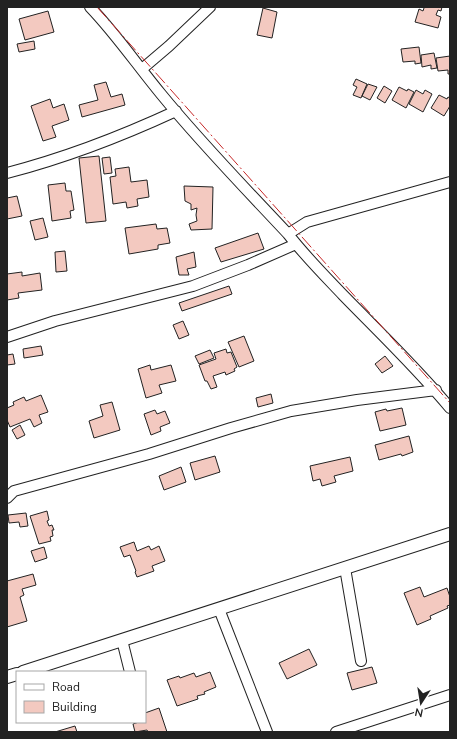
<svg xmlns="http://www.w3.org/2000/svg" width="457" height="739" font-family="'Nunito Sans',sans-serif">
<style>
.building{fill:#f3c9c0;stroke:#222}
.lines{fill:none;stroke-linecap:round;stroke-linejoin:round}
.minor-casing{stroke:#222;stroke-width:12}
.tertiary-casing{stroke:#222;stroke-width:14}
.minor{stroke:#fff;stroke-width:10}
.tertiary{stroke:#fff;stroke-width:12}
.power{stroke:#c62828;stroke-width:1;stroke-dasharray:14 3 2 3;stroke-linecap:butt}
</style>
<rect width="100%" height="100%" fill="#fff"/>
<!-- building -->
<path class="building" d="M423,7H442L441,11L438,10L436,15L441,17L438,28L415,22L419,9L423,11L424,8Z
M263,8L277,12L272,38L257,35Z
M48,11L54,32L25,40L19,19Z
M34,41L35,49L19,52L17,44Z
M419,47L421,63L415,64V61L403,62L401,49Z
M434,53L437,68L431,69V65L422,67L421,55Z
M450,56V74H448V70L438,71L436,58Z
M356,79L367,84L361,98L353,95L357,87L353,85Z
M106,82L111,97L122,94L125,105L82,117L79,105L98,100L94,85Z
M368,84L377,87L370,100L362,96Z
M384,86L392,91L385,103L377,98Z
M399,87L407,91L408,89L414,92L406,108L392,100Z
M416,90L423,94L425,90L432,94L423,112L409,104Z
M439,95L447,99L448,97L450,98V106L444,116L431,108Z
M50,99L53,108L64,104L69,120L52,126L56,137L43,141L31,106Z
M99,156L106,221L86,223L79,158Z
M110,157L112,173L104,174L102,158Z
M129,167L131,182L147,180L149,197L137,199L138,206L127,208L126,202L113,204L110,177L116,176L115,169Z
M65,183L66,191H71L74,210L70,211L71,218L52,221L48,185Z
M184,186L213,187L212,229L191,230L189,224L197,221L196,215L197,208L191,210V204L185,201Z
M17,196L22,216L7,219V198Z
M43,218L48,237L35,240L30,221Z
M156,224L157,229L167,228L170,243L158,245V249L129,254L125,228Z
M258,233L264,249L221,262L215,248Z
M65,251L67,271L56,272L55,252Z
M194,252L196,267L187,269L189,275H179L176,257Z
M22,272V276L40,273L42,290L18,293L19,298L7,300V274Z
M229,286L232,294L182,311L179,303Z
M183,321L189,335L179,339L173,325Z
M244,336L254,361L239,367L228,342Z
M41,346L43,355L24,358L23,349Z
M226,349L227,353L231,352L237,367L234,369L235,371L226,375L225,372L213,376L217,387L211,389L207,381H205L199,365L216,359L214,353Z
M210,350L214,358L199,364L195,356Z
M13,354L15,364L7,365V355Z
M385,356L393,366L382,373L375,364Z
M150,365L151,370L171,365L176,381L159,385L162,393L146,398L138,369Z
M271,394L273,403L258,407L256,398Z
M41,395L48,412L39,415L42,423L34,427L30,419L10,427L7,420V408L14,405L13,402L24,397L26,401Z
M112,402L120,430L94,438L89,421L103,416L100,405Z
M402,408L406,425L380,431L375,412L386,409L387,411Z
M155,410L157,414L165,411L170,423L160,427L161,431L151,435L144,414Z
M20,425L25,435L17,439L12,430Z
M409,436L413,452L402,456L401,454L379,460L375,445Z
M215,456L220,472L195,480L190,463Z
M350,457L353,471L334,476L336,482L322,486L320,479L313,481L310,466Z
M181,467L186,482L164,490L159,476Z
M47,511L49,520L47,521L49,526L52,525L54,530H52L53,536L50,537L51,541L39,544L30,516Z
M26,513L28,526L20,527L19,522L9,523L8,515Z
M134,542L137,551L149,546L151,550L159,546L165,561L152,566L154,571L137,577L135,572L136,571L130,555L124,557L120,547Z
M44,547L47,558L35,562L31,551Z
M33,574L36,585L22,589L24,595L20,597L27,621L7,627V581Z
M420,587L424,597L447,588L450,597V605L447,606L448,608L430,616L431,619L417,625L404,593Z
M309,649L317,665L287,679L279,663Z
M372,667L377,683L352,690L347,673Z
M210,672L216,687L204,692L205,694L197,696L198,699L177,706L167,680L179,676L180,678L194,673L196,677Z
M159,708L167,732H148L147,730L135,732L133,724L139,722H145V713Z
M75,726L77,732H55Z"/>
<g class="lines">
<defs>
<path id="minor" d="M90,7C116,34 137,65 161,94C201,143 245,188 288,234
M142,69L169,46L210,7
M7,173C65,158 122,136 176,111
M450,182L307,222L288,234C305,256 324,275 343,295C379,332 417,368 450,408
M7,337L55,321L193,286L248,265L296,244
M7,498L14,491L149,454L231,428L291,411L357,400L436,390
M345,568L361,661
M219,609L267,732
M122,640L130,672
M336,732L450,695"/>
<path id="tertiary" d="M23,672L450,534
M7,677L17,674"/>
</defs>
<!-- minor casing -->
<use href="#minor" class="minor-casing"/>
<!-- tertiary casing -->
<use href="#tertiary" class="tertiary-casing"/>
<!-- minor -->
<use href="#minor" class="minor"/>
<!-- tertiary -->
<use href="#tertiary" class="tertiary"/>
<!-- power -->
<path class="power" d="M97,7L450,403"/>
</g>
<!-- border -->
<rect width="457" height="739" fill="none" stroke="#222222" stroke-width="16"/>
<!-- legend -->
<rect x="16" y="671" width="130" height="52" fill="#ffffff" stroke="#a7a7a7"/>
<rect x="24" y="684" width="20" height="6" fill="#ffffff" stroke="#a7a7a7"/>
<text x="52" y="691" font-size="12" fill="#222222">Road</text>
<rect x="24" y="701" width="20" height="12" fill="#f3c9c0" stroke="#a7a7a7"/>
<text x="52" y="711" font-size="12" fill="#222222">Building</text>
<!-- north arrow -->
<g transform="translate(421 703) rotate(192)" stroke="#ffffff" stroke-width="3" paint-order="stroke">
<path d="M0-3L7 15L0 10L-7 15Z" fill="#222222"/>
<text y="-6" font-size="11" font-weight="bold" text-anchor="middle" fill="#222222">N</text>
</g>
</svg>
